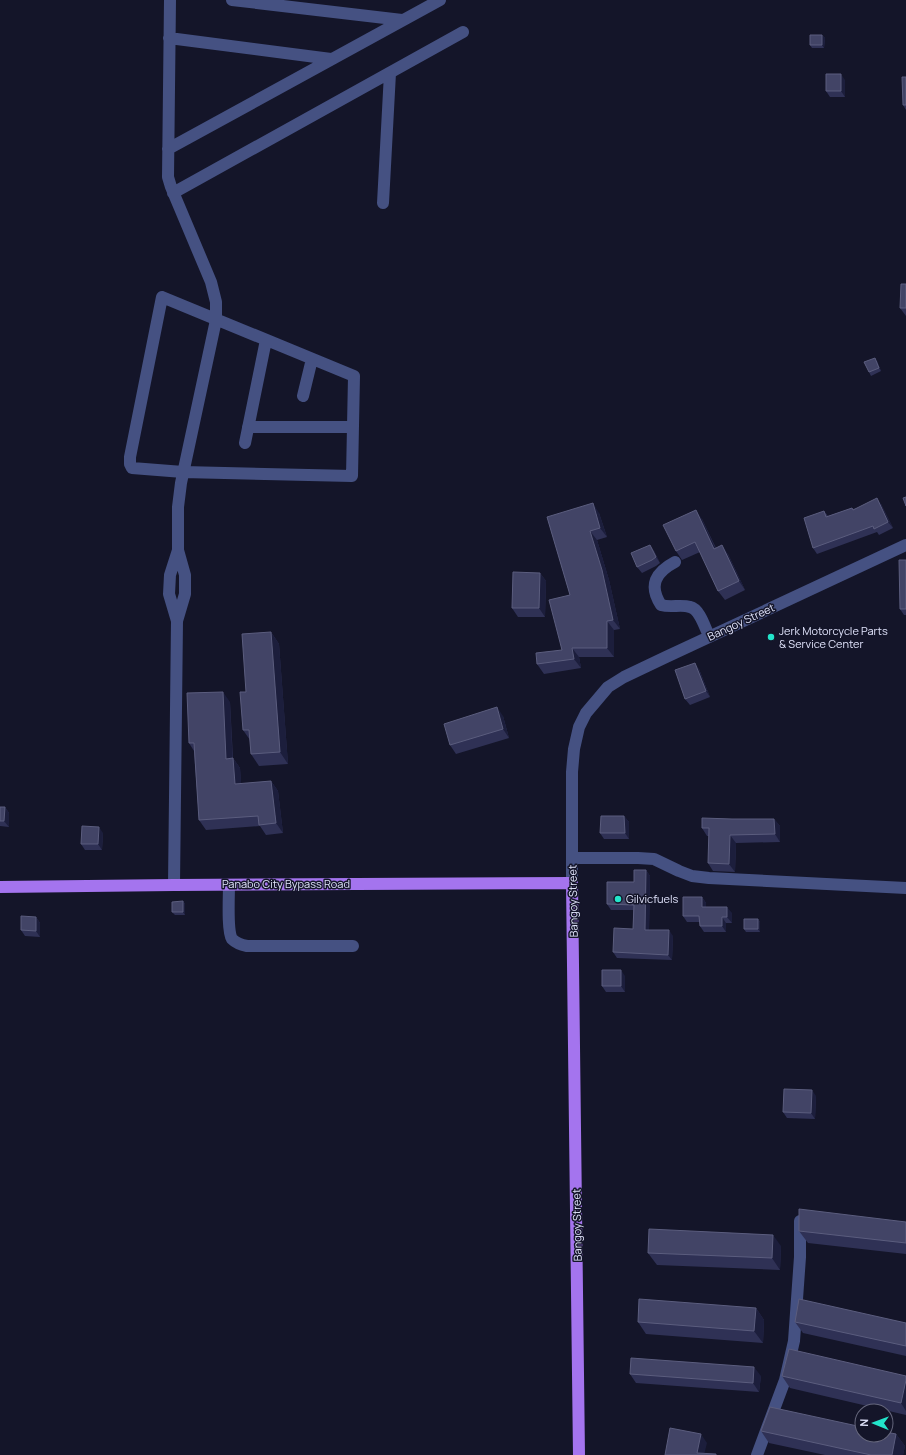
<svg xmlns="http://www.w3.org/2000/svg" width="906" height="1455" font-family="Manrope,sans-serif">
<style>
.lines{fill:none;stroke-linecap:round;stroke-linejoin:round}
.minor{stroke:#455182;stroke-width:12}
.major{stroke:#a474ee;stroke-width:12}
.wall{fill:#2f3155}
.shaded-wall{fill:#1c1e3c}
.building{fill:#424466;stroke:#5b5d7e}
.poi-dot{fill:#23e4ca;stroke:#141529;stroke-width:1.5}
.labels{text-anchor:middle;stroke-width:3;stroke-linejoin:round;paint-order:stroke}
.street-label{font-size:11px;fill:#e0e3fb;stroke:#141529}
.poi-label{font-size:11px;fill:#e0e3fb;stroke:#141529;text-anchor:start}
</style>
<rect width="100%" height="100%" fill="#141529"/>
<g class="lines">
<!-- minor -->
<path class="minor" d="M170,0L168,177L171,187L211,282L216,302V320L181,483L178,507V550L185,575V594L177,621L174,885
M232,0L402,20
M169,38L331,59
M168,149L440,0
M173,193L463,32
M383,203L390,73
M162,297L354,376L352,476L183,472L132,468L130,464V457Z
M303,396L312,359
M248,427H353
M245,443L266,340
M675,562C656,572 648,585 661,605C671,608 681,604 690,607C700,609 705,628 709,636
M177,621L169,594L170,575L178,550
M572,858H638L654,859L679,871L692,876L709,878L906,888
M572,883V772L574,749L579,727L586,713L608,687L624,677L666,657L906,545
M229,885C229,896 227,931 232,939C236,943 242,945 247,946H353
M757,1455L785,1380L794,1341L800,1257V1221"/>
<!-- major -->
<path class="major" d="M0,887L174,885L572,883L579,1455"/>
</g>
<!-- wall -->
<path class="wall" d="M822,35L825,38L824,48H812L810,45Z
M906,77V110L903,105Z
M845,80V97H830L826,91Z
M906,284V316L900,308Z
M877,361L881,371L871,376L869,372Z
M881,504L893,528L879,535L877,532L817,554L813,548L824,511L828,516L852,508L853,509Z
M599,513L607,537L597,540L609,580L620,629L614,630V657H579L581,668L544,674L537,664L562,650L570,595L547,517Z
M702,519L716,548L728,554L745,590L725,600L718,591L700,552L682,560L676,551Z
M650,545L654,551L660,563L656,566L642,573L637,567Z
M906,560V615H904L900,609Z
M540,573L546,581L545,617H518L512,608Z
M271,632L279,644L288,764L259,766L251,754L250,740L243,730Z
M699,669L710,697L690,705L685,699Z
M230,702L233,758L240,768L241,784L271,781L278,791L283,833L266,835L260,826L206,830L199,820L194,751L189,743Z
M503,716L509,738L456,754L450,745Z
M0,807H5L9,813V827L0,826Z
M624,816L629,822V839H604L600,833Z
M732,819H774L780,826V842L736,843L735,872L713,871L708,863L709,836H707L702,828Z
M103,833L102,850H85L81,844Z
M646,870L650,876L649,930L673,936L672,960L617,958L613,952L633,929V910H611L607,904L634,882Z
M702,897L706,903V907L732,913V923H726V932H704L700,926V922H687L683,916Z
M183,901L185,904V915H175L172,912Z
M36,917L40,923V937L25,936L21,930Z
M758,919L760,922V932H746L744,929Z
M625,976V992H606L602,986Z
M816,1096L815,1119L787,1118L783,1112Z
M906,1222V1254L808,1243L799,1231Z
M781,1246L780,1270L657,1265L648,1253Z
M756,1308L764,1320L763,1343L646,1334L638,1322Z
M795,1322L906,1323V1356L803,1333Z
M630,1374L761,1376L759,1392L636,1383Z
M782,1376H906V1415L790,1388Z
M761,1431L896,1434L905,1446L903,1455H825L769,1443Z"/>
<!-- shaded-wall -->
<path class="shaded-wall" d="M822,35L825,38L824,48L822,45Z
M841,74L845,80V97L841,91Z
M875,358L877,361L881,371L879,368Z
M877,498L881,504L893,528L888,522Z
M593,503L599,513L607,537L600,528Z
M696,510L702,519L720,558L714,549Z
M590,531L597,540L609,580L620,629L613,620Z
M650,545L654,551L660,563L656,557Z
M722,545L728,554L745,590L739,581Z
M540,573L546,581L545,617L539,608Z
M607,621L614,630V657L607,648Z
M271,632L279,644L288,764L280,752Z
M572,648L579,657L581,668L574,659Z
M695,663L699,669L710,697L706,691Z
M223,692L230,702L233,769L226,759Z
M497,707L503,716L509,738L503,729Z
M233,758L240,768L242,795L235,784Z
M271,781L278,791L283,833L276,823Z
M5,807L9,813V827L4,821Z
M624,816L629,822V839L625,833Z
M774,819L780,826V842L775,834Z
M99,827L103,833L102,850L98,844Z
M730,835L736,843L735,872L729,864Z
M646,870L650,876L649,935L645,930Z
M702,897L706,903V913L702,907Z
M183,901L185,904V915L183,912Z
M727,907L732,913V923L727,917Z
M36,917L40,923V937L36,931Z
M722,917L726,923V932L722,926Z
M758,919L760,922V932L758,929Z
M669,930L673,936L672,960L668,955Z
M621,970L625,976V992L621,986Z
M812,1090L816,1096L815,1119L811,1113Z
M773,1235L781,1246L780,1270L772,1258Z
M756,1308L764,1320L763,1343L754,1331Z
M754,1367L761,1376L759,1392L753,1383Z
M906,1380V1411L901,1403Z
M701,1434L707,1443L704,1455L697,1453Z
M896,1434L905,1446L903,1455H892Z"/>
<!-- building -->
<path class="building" d="M810,35H822V45H810Z
M826,74H841V91H826Z
M902,77H906V105H903Z
M901,284H906V308H900Z
M875,358L879,368L869,372L864,362Z
M906,497V506L903,498Z
M877,498L888,522L874,529L873,526L813,548L804,518L824,511L826,517L852,508L853,510Z
M593,503L600,528L590,531L602,570L613,620L607,621V648H572L574,659L537,664L536,653L562,650L549,600L570,595L547,517Z
M696,510L714,549L722,545L739,581L718,591L695,542L676,551L663,525Z
M650,545L656,557L652,560L637,567L631,553Z
M899,560H906V609H900Z
M513,572L540,573L539,608H512Z
M271,632L280,752L251,754L249,730H243L240,692H246L242,634Z
M695,663L706,691L685,699L675,670Z
M223,692L226,759L233,758L235,784L271,781L276,823L259,825L258,816L199,820L194,743H189L187,693Z
M497,707L503,729L450,745L444,724Z
M0,807H5L4,821H0Z
M601,816H624L625,833H600Z
M702,818L732,819H774L775,834L730,835L729,864L708,863L709,828H702Z
M82,826L99,827L98,844H81Z
M634,870H646L645,930H669L668,955L613,952L614,928L633,929L634,905L607,904V882H634Z
M683,897H702V907H727V917H722V926H700L699,916H683Z
M183,901V912H172V902Z
M21,916L36,917V931L21,930Z
M744,919H758V929H744Z
M602,970H621V986H602Z
M784,1089L812,1090L811,1113L783,1112Z
M799,1209L906,1222V1243L799,1231Z
M649,1229L773,1235L772,1258L648,1253Z
M639,1299L756,1308L754,1331L638,1322Z
M799,1299L906,1323V1346L795,1322Z
M789,1349L906,1376V1380L901,1403L782,1376Z
M631,1358L754,1367L753,1383L630,1374Z
M770,1407L862,1427V1435H886V1432L896,1434L892,1455H871L761,1431Z
M670,1428L701,1434L697,1453L716,1454V1455H665Z"/>
<!-- markers -->
<g class="poi-dot">
<circle cx="771" cy="637" r="4"/>
<circle cx="618" cy="899" r="4"/>
</g>
<g class="labels">
<!-- street labels -->
<g class="street-label">
<text transform="translate(741 622) rotate(-25)" y="4">Bangoy Street</text>
<text x="286" y="888">Panabo City Bypass Road</text>
<text transform="translate(573 901) rotate(-91)" y="4">Bangoy Street</text>
<text transform="translate(577 1225) rotate(-91)" y="4">Bangoy Street</text>
</g>
<!-- poi labels -->
<g class="poi-label">
<text x="779" y="635">Jerk Motorcycle Parts<tspan x="779" dy="13">&amp; Service Center</tspan></text>
<text x="626" y="903">Gilvicfuels</text>
</g>
</g>
<!-- north arrow -->
<g transform="translate(874 1423) rotate(271)"><circle r="19" fill="#141529" stroke="#66677d"/>
<path d="M0-3L7 15L0 10L-7 15Z" fill="#23e4ca"/>
<text y="-6" font-size="11" font-weight="bold" text-anchor="middle" fill="#e0e3fb">N</text>
</g>
</svg>
